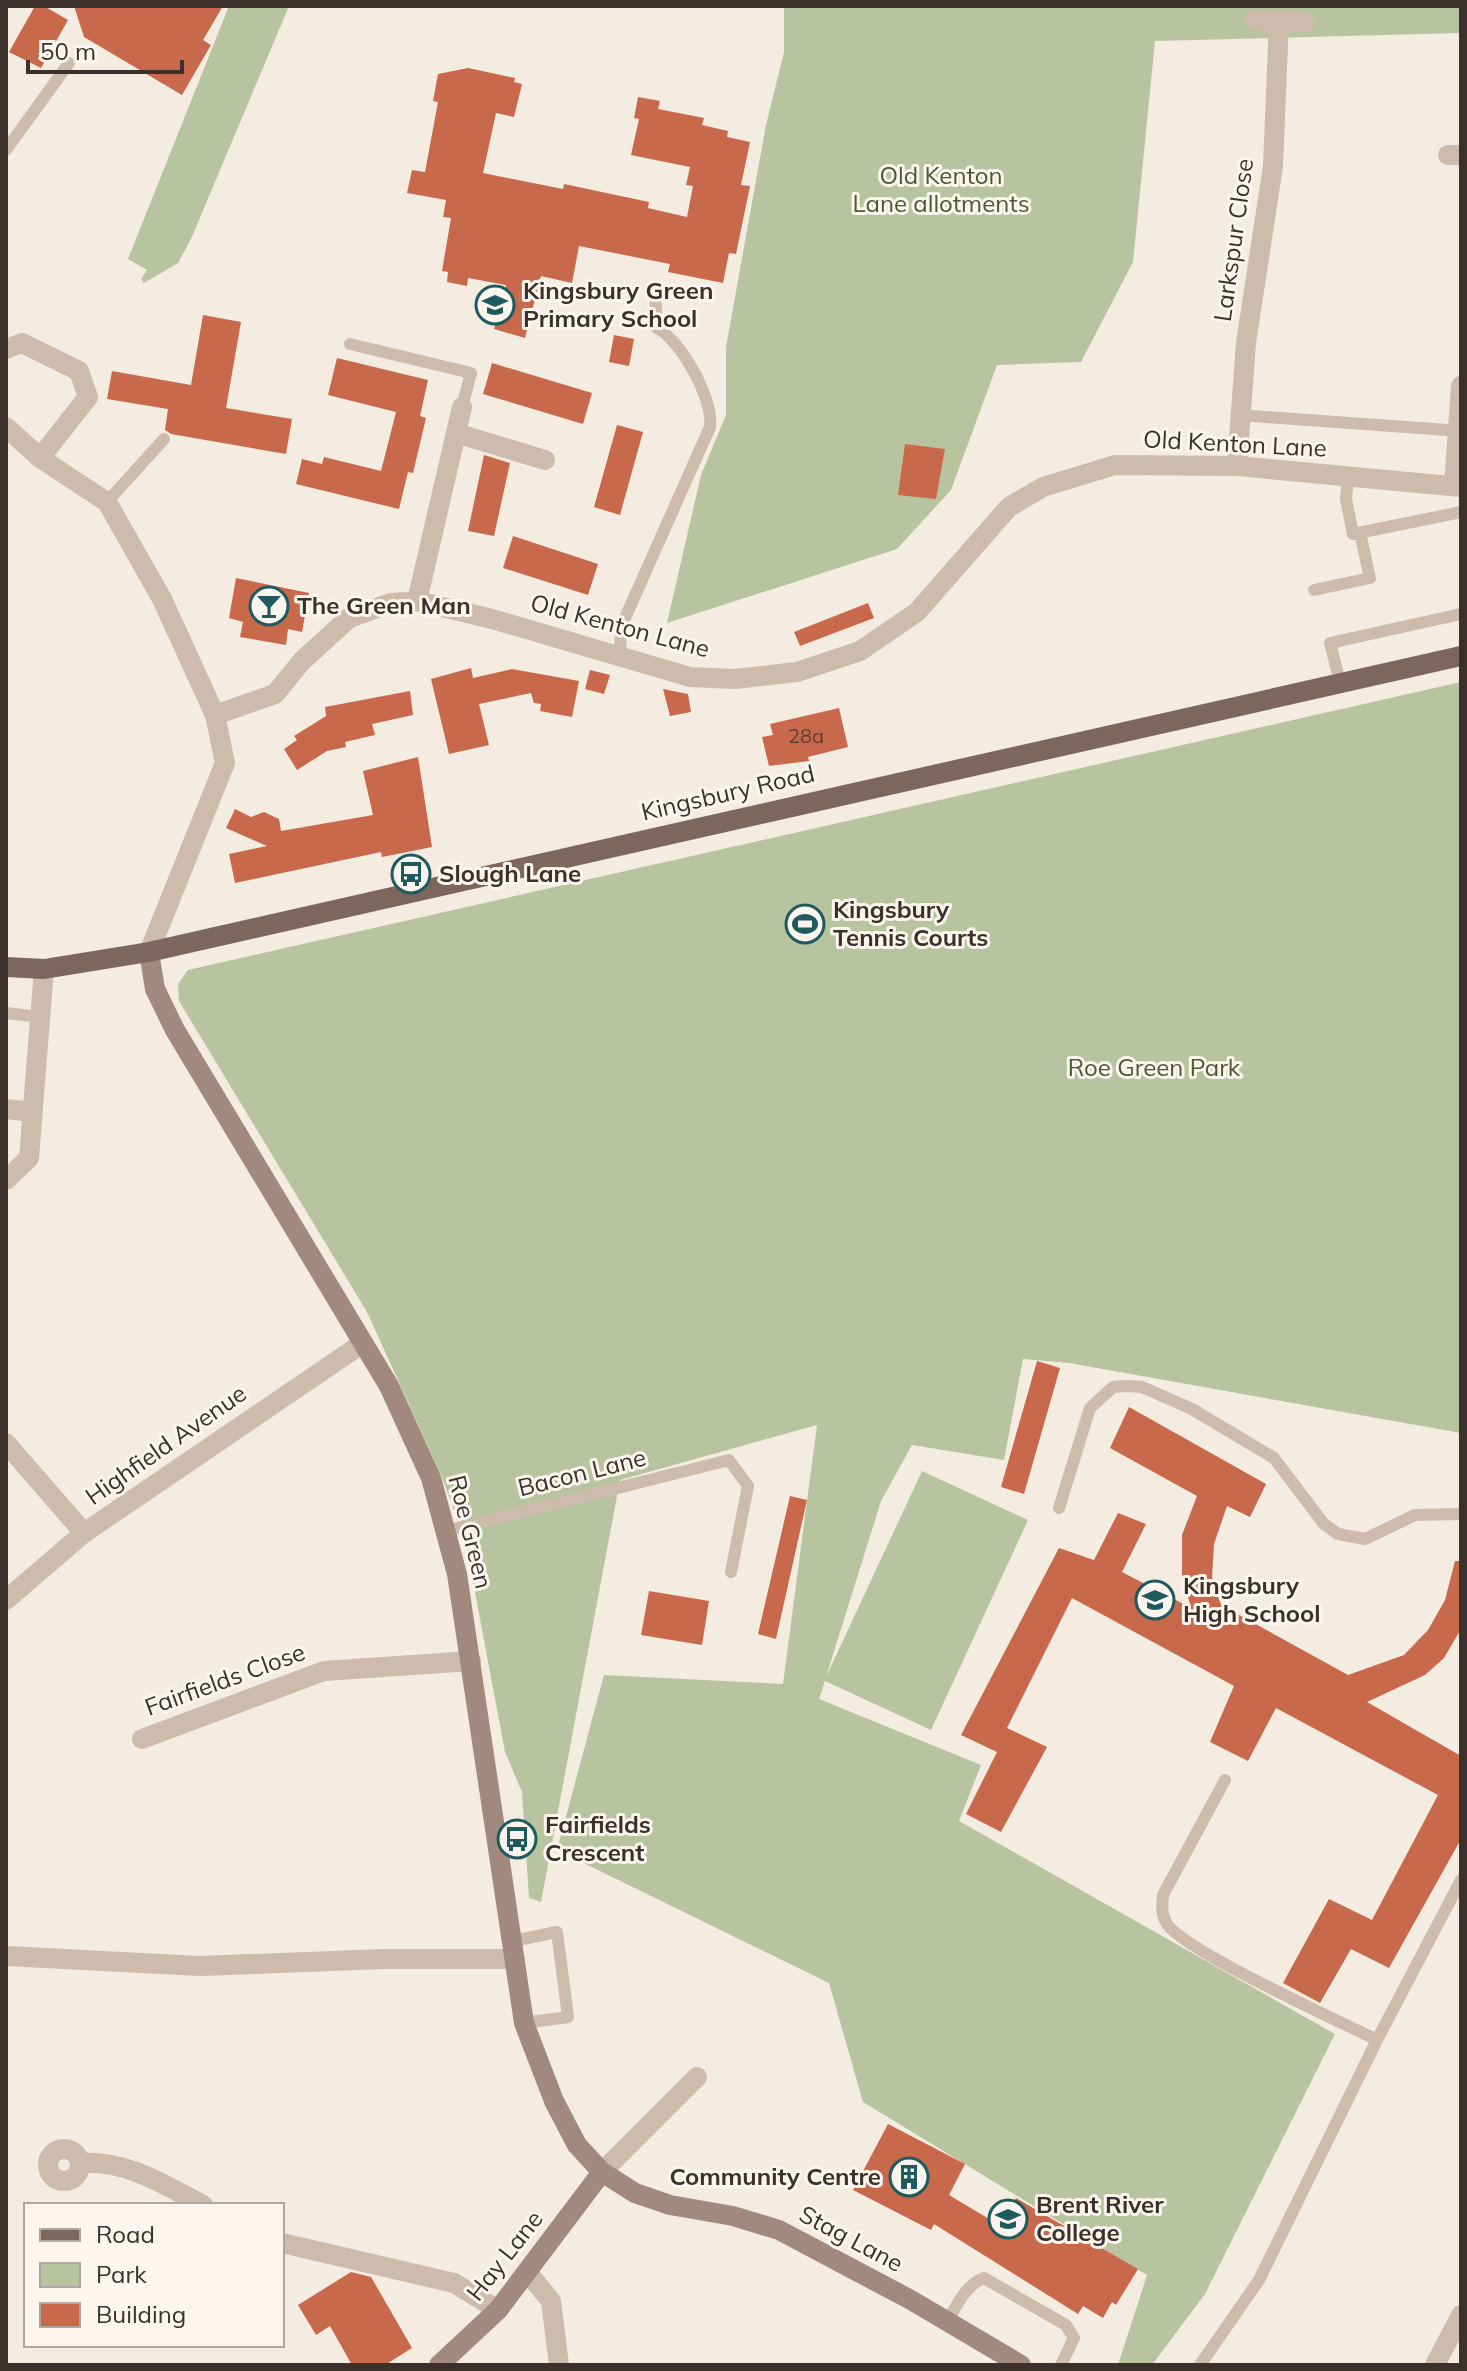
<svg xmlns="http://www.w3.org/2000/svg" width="1467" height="2371" font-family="Mulish,sans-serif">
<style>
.green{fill:#b8c4a0}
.building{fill:#c8694b}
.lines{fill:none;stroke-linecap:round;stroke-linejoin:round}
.lane{stroke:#cdbbac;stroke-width:12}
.street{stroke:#cdbbac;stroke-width:20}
.secondary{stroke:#a18a7d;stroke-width:20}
.primary{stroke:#7d675c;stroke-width:20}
.labels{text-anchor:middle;stroke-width:6;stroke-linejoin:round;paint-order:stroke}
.number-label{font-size:20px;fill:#5e3e33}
.park-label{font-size:24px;fill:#4a5a2e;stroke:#fbf5ee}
.street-label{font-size:24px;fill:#3b302b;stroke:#fbf5ee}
.poi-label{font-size:24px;font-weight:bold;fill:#3b302b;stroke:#fbf5ee;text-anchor:start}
</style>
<rect width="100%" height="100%" fill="#f4ebe1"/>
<!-- green -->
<path class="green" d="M229,6H289L191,239L178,263L144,283L141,279L147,270L128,259Z
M784,6H1461V33L1155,41L1133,262L1081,362L997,365L951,490L897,549L667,623L701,475L726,415V347L766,125L784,52Z
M1461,682V1433L1069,1363L1023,1359L1004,1460L912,1445L881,1501L826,1677L922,1471L1028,1520L931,1730L825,1681L819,1699L981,1765L959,1821L1335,2034L1205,2294L1152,2365H1118L1147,2275L863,2102L829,1983L557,1850L604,1675L783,1684L817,1425L620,1480L541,1902L529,1898L522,1792L505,1752L465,1539L441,1475L367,1312L179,1001L178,984L188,970Z"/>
<!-- building -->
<path class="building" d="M35,6H44L68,20L41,68L9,52Z
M74,6H223L203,40L211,45L182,95L84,37Z
M468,68L515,78L514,82L522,84L514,117L496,113L483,173L563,189L564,184L649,202L648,208L687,217L693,186L686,185L690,167L631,155L639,119L634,118L638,97L660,101L658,109L704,118L702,125L728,131L727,137L750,142L741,185L750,186L736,254L729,253L723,283L668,272L670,264L579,246L572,283L541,276L525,338L494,329L506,285L468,278L467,286L447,282L448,272L442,271L451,218L443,217L446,200L407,193L412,170L425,172L438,102L433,101L438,74Z
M203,315L241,322L226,408L292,419L286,454L171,434L165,430L168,409L107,399L112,371L191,385Z
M614,335L634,339L629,366L609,362Z
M337,358L428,380L420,416L426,418L413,473L408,472L399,509L296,484L302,459L322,464L324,457L381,471L396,412L328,395Z
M492,363L592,393L583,424L483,394Z
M617,425L643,432L620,515L594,507Z
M905,444L945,449L936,499L898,495Z
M484,455L510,463L494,536L468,531Z
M513,536L598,564L588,595L503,568Z
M236,578L309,593L302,632L288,629L286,645L240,637L243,622L229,618Z
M868,603L874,618L800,646L794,632Z
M471,668L473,678L512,669L579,681L572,717L540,711L541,704L534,703L531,693L479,704L489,745L449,754L431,679Z
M590,670L610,675L604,694L585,689Z
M663,689L688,694L691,712L670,716Z
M410,691L413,715L372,724L375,735L345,742L346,747L327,751L297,770L284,749L297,740L294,736L326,716L325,707Z
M839,708L848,747L808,757L809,761L769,766L762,737L773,735L770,724Z
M418,757L432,847L382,857L381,852L235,883L229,854L267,846L226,828L235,809L251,817L264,812L279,819L281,831L373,815L363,771Z
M1037,1361L1060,1368L1024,1494L1001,1487Z
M1129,1407L1266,1484L1250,1517L1227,1506L1214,1544L1212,1577L1221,1605L1348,1675L1404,1655L1428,1630L1445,1600L1455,1561H1461V1629L1444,1658L1425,1675L1367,1702L1461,1756V1839L1389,1968L1351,1949L1320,2003L1283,1983L1329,1899L1372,1920L1438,1795L1276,1708L1248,1761L1210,1742L1234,1686L1072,1598L1007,1728L1047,1747L1001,1832L966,1814L997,1752L961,1735L1059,1548L1094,1560L1118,1513L1146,1524L1122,1572L1191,1608L1182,1576V1535L1197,1496L1110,1448Z
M790,1496L807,1500L776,1639L758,1634Z
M649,1591L709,1601L702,1645L641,1635Z
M888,2124L965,2164L949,2195L999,2225L1016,2198L1138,2269L1116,2305L1112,2302L1103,2318L1083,2306L1078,2314L934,2224L931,2230L853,2190Z
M351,2272L371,2277L412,2348L385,2365H352L330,2326L316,2335L298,2305Z"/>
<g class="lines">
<!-- lane -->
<path class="lane" d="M6,150L69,63
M350,344L471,373L462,407
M1238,415L1461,431
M1348,477L1346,499L1353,534L1461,512
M107,502L164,439
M1314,590L1370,578L1360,533
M620,658L621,627L710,427C714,400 681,340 657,328L655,292
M1340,682L1330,643L1461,614
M6,1013L40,1017
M1059,1508L1090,1408L1113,1387L1127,1386L1142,1387L1192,1409L1274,1458L1324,1524L1338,1534L1365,1539L1415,1515L1461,1514
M446,1531L729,1460L748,1486L731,1572
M1225,1780L1163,1895C1162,1906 1161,1914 1167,1924C1185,1951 1339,2021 1377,2040
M513,1941L557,1932L568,2017L524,2023
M947,2322C957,2306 965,2285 984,2278L1066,2325L1074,2338L1061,2365
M1200,2365L1259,2280L1377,2040L1461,1880"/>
<!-- street -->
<path class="street" d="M1255,20L1305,22
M1448,155H1461
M6,349L22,343L79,371L88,397L40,458
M6,427L40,458L107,502L162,599L215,715L225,763L149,952
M456,433L545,460
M1237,466L1246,343L1273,166L1279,21
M1454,486L1461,386
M417,601L462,407
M215,715L275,694L302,661L349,618L391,603L417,601L492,619L690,677L735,679L797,672L860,651L917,612L1009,507L1043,487L1115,465L1237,466L1461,487
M6,1109L32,1112
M6,1180L29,1158L44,969
M6,1443L84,1533
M6,1600L84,1533L363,1343
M142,1739L324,1671L471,1661
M6,1956L200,1966L384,1959H515
M48 2165a16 16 0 1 1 32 0a16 16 0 1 1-32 0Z
M80,2163C127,2160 163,2184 203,2205
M602,2172L697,2077
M282,2243L454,2283L498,2310
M528,2273L551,2301L559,2365
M1435,2365L1461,2315"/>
<!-- secondary -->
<path class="secondary" d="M149,952L155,989L175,1030L389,1386L431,1478L457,1574L524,2023L554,2101L577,2145L602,2172L635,2193L670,2205L733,2216L779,2230L911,2300L1021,2365
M439,2365L498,2310L602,2172"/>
<!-- primary -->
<path class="primary" d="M6,967L44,969L149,952L1461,656"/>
</g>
<!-- icons -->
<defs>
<symbol id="school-ring" viewBox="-11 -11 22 22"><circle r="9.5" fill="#fbf5ee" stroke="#1f5a5e" stroke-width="1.5"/><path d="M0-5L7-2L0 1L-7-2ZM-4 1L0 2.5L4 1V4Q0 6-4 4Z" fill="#1f5a5e"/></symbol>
<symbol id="bar-ring" viewBox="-11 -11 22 22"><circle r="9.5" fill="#fbf5ee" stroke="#1f5a5e" stroke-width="1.5"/><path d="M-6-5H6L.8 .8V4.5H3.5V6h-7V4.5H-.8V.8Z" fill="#1f5a5e"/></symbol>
<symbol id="bus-ring" viewBox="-11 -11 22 22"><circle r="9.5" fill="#fbf5ee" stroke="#1f5a5e" stroke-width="1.5"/><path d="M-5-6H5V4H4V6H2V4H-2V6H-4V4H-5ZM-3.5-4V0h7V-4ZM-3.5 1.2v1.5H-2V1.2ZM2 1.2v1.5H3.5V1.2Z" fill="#1f5a5e"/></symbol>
<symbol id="stadium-ring" viewBox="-11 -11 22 22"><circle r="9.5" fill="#fbf5ee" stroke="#1f5a5e" stroke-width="1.5"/><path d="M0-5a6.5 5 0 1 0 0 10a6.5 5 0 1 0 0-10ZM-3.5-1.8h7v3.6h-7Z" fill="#1f5a5e"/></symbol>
<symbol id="building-ring" viewBox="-11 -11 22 22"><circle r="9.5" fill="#fbf5ee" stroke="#1f5a5e" stroke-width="1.5"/><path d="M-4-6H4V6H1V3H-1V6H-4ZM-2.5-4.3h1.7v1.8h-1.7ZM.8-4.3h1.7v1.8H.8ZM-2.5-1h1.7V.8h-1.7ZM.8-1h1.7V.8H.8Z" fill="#1f5a5e"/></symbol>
</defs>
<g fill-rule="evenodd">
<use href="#school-ring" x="473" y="283" width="44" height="44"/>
<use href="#bar-ring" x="247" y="584" width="44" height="44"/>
<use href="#bus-ring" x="389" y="852" width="44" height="44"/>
<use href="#stadium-ring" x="783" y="902" width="44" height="44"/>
<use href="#school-ring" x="1133" y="1578" width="44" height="44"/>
<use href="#bus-ring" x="495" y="1817" width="44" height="44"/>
<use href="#building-ring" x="887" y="2155" width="44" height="44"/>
<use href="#school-ring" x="986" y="2197" width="44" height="44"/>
</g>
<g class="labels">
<!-- number labels -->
<g class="number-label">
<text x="806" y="743">28a</text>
</g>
<!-- park labels -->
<g class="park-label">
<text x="941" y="184">Old Kenton<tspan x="941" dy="28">Lane allotments</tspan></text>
<text x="1154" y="1076">Roe Green Park</text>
</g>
<!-- street labels -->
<g class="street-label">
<text transform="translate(1234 240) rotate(-82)" y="8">Larkspur Close</text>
<text transform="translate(1235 444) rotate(3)" y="8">Old Kenton Lane</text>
<text transform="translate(620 626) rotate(15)" y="8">Old Kenton Lane</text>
<text transform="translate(728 793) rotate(-13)" y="8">Kingsbury Road</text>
<text transform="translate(166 1445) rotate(-35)" y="8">Highfield Avenue</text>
<text transform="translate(582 1473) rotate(-14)" y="8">Bacon Lane</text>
<text transform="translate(470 1532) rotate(76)" y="8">Roe Green</text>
<text transform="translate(225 1680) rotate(-20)" y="8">Fairfields Close</text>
<text transform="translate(851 2239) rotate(28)" y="8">Stag Lane</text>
<text transform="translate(505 2256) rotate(-52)" y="8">Hay Lane</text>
</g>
<!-- poi labels -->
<g class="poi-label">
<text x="523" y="299">Kingsbury Green<tspan x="523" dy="28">Primary School</tspan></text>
<text x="297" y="614">The Green Man</text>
<text x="439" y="882">Slough Lane</text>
<text x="833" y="918">Kingsbury<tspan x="833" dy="28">Tennis Courts</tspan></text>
<text x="1183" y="1594">Kingsbury<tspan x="1183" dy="28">High School</tspan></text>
<text x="545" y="1833">Fairfields<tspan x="545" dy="28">Crescent</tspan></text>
<text x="881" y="2185" text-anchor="end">Community Centre</text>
<text x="1036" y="2213">Brent River<tspan x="1036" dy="28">College</tspan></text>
</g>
</g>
<!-- border -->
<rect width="1467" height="2371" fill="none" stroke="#3b302b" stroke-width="16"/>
<!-- legend -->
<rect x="24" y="2203" width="260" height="144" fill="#fbf5ee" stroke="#aea6a0" stroke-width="2"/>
<rect x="40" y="2229" width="40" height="12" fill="#7d675c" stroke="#aea6a0" stroke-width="2"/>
<text x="96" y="2243" font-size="24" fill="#3b302b">Road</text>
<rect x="40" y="2263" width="40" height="24" fill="#b8c4a0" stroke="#aea6a0" stroke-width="2"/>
<text x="96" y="2283" font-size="24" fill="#3b302b">Park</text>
<rect x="40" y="2303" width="40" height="24" fill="#c8694b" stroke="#aea6a0" stroke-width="2"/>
<text x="96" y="2323" font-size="24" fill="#3b302b">Building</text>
<!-- scale -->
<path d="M28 60v12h154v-12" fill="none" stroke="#3b302b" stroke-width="4"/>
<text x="40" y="60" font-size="24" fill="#3b302b" stroke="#fbf5ee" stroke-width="6" paint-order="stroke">50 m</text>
</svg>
